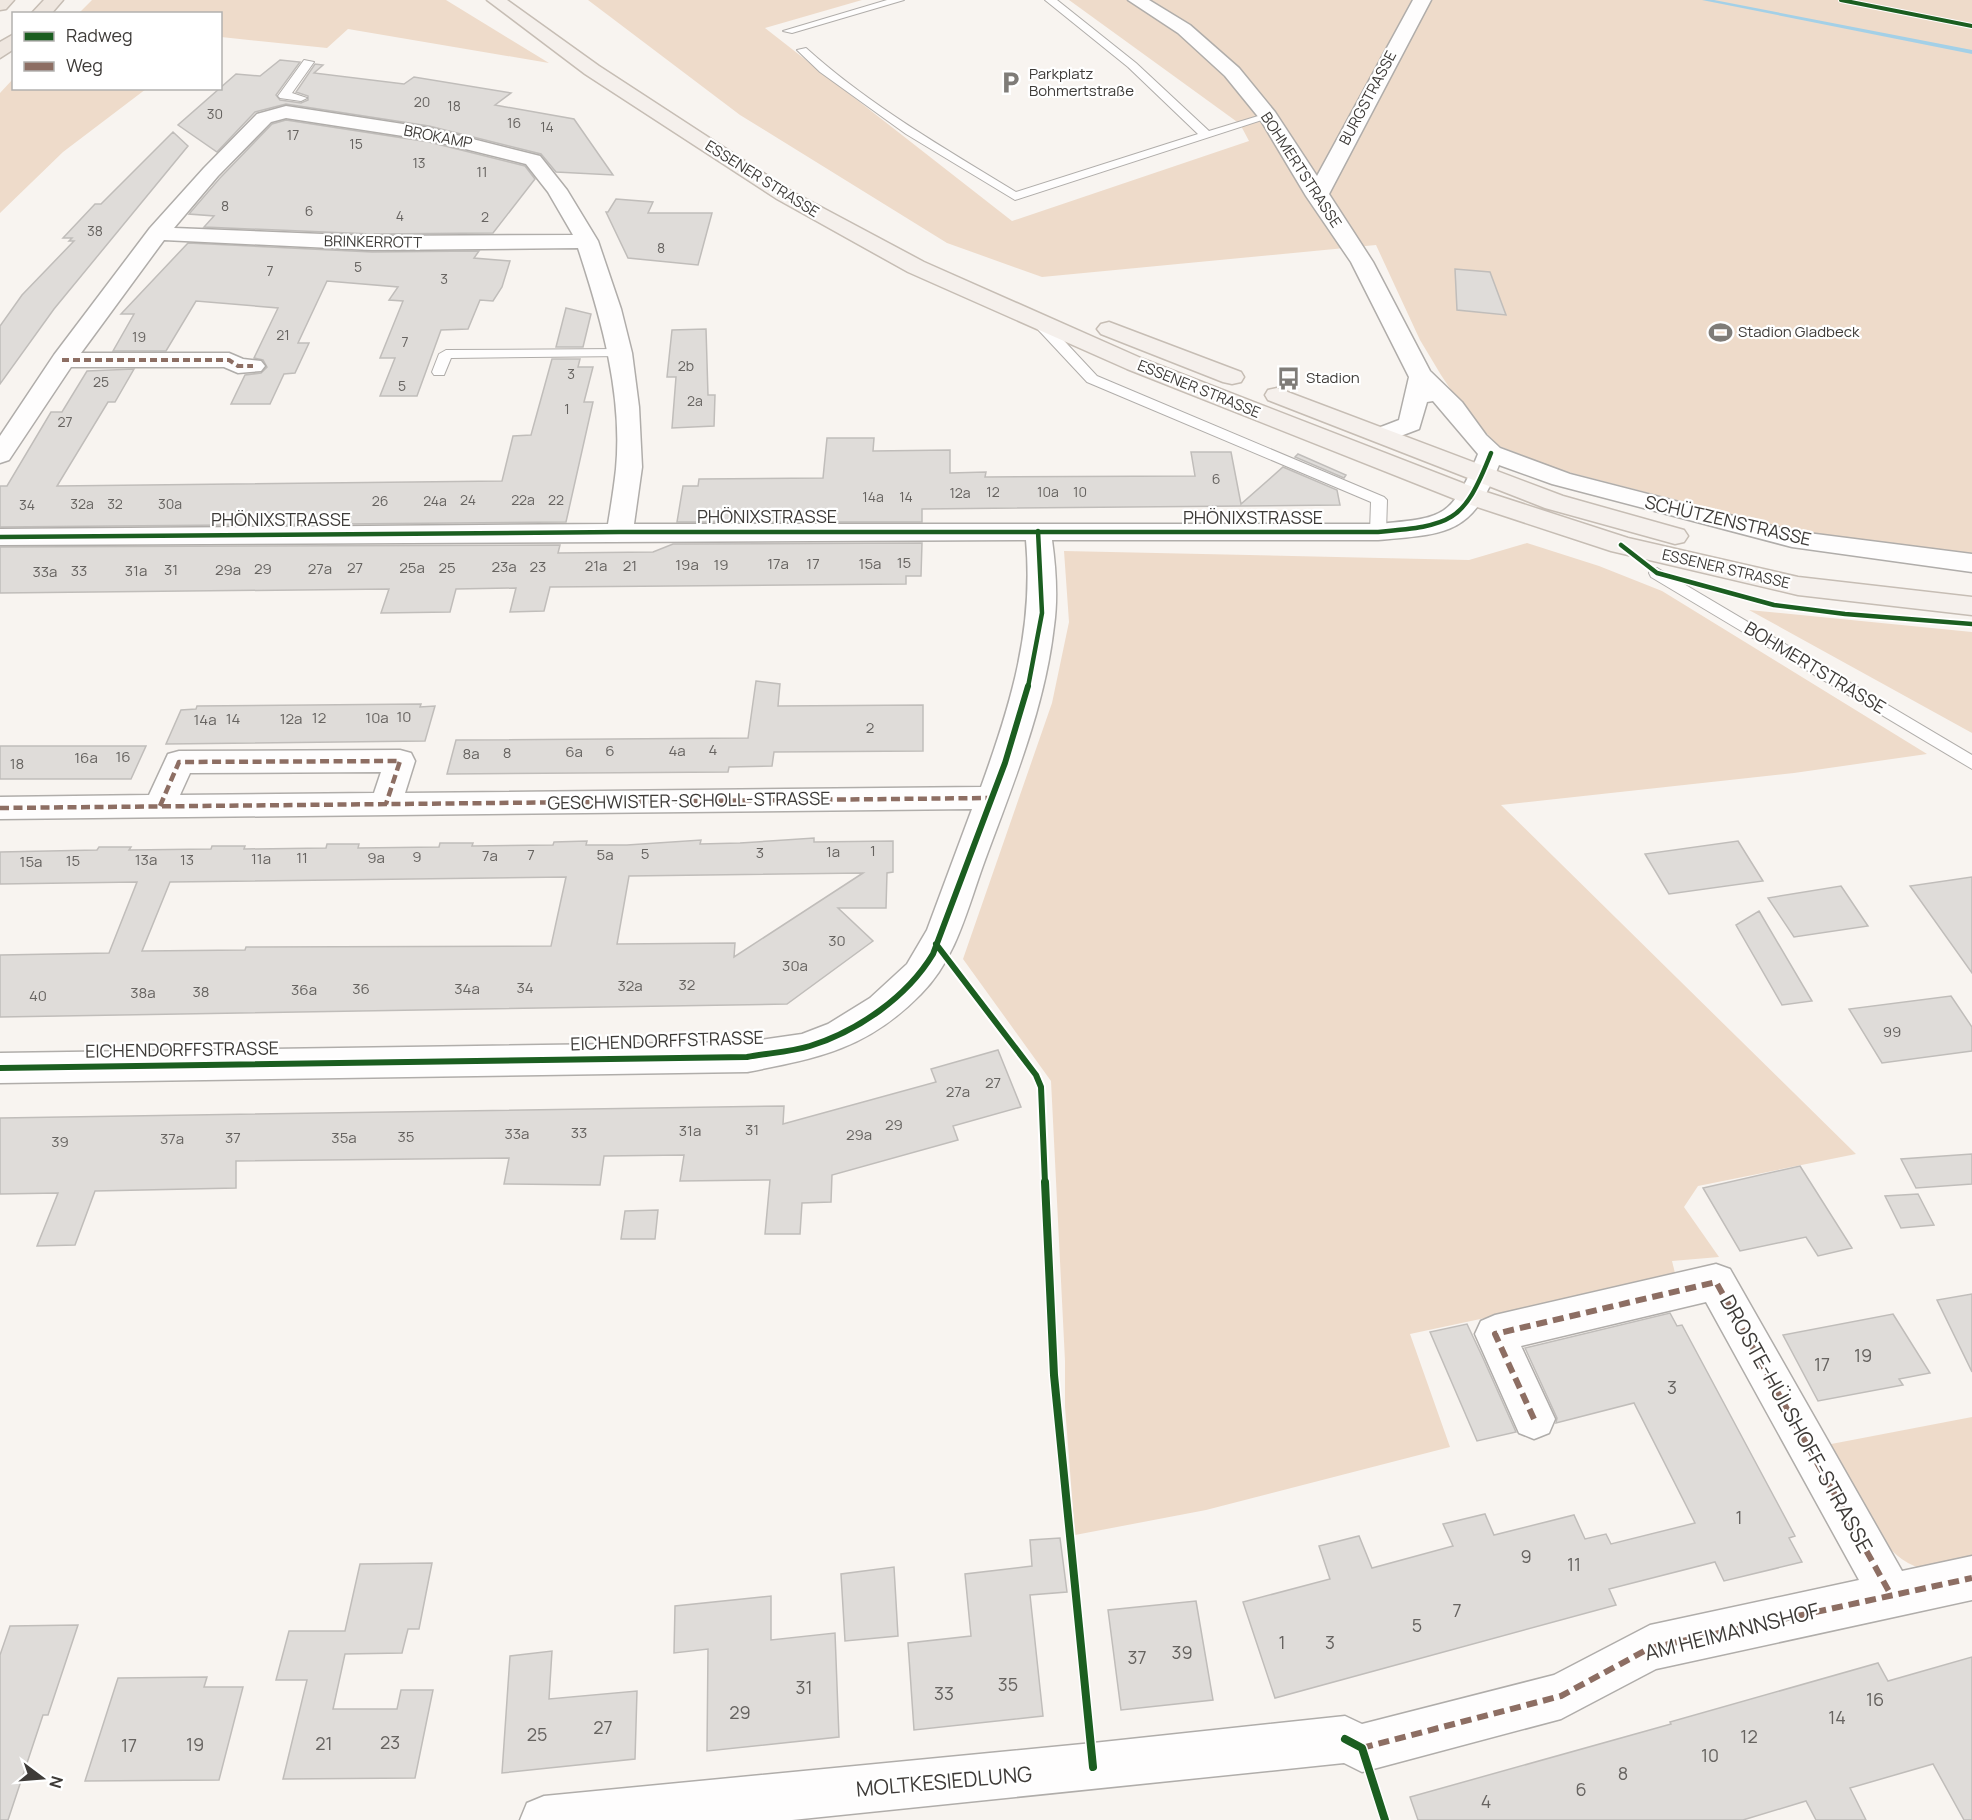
<svg xmlns="http://www.w3.org/2000/svg" width="1972" height="1820" font-family="Manrope,sans-serif">
<style>
.green{fill:#eedbca}
.lines{fill:none;stroke-linecap:round;stroke-linejoin:round}
.stream{fill:#a3d0e7;fill-rule:evenodd}
.building{fill:#dfdcd9;stroke:#c0bdba;stroke-width:1.5;fill-rule:evenodd}
.service-casing{stroke:#b0adaa;stroke-width:2}
.minor-casing{stroke:#b0adaa;stroke-width:3}
.primary-casing{stroke:#c6bdb4;stroke-width:3}
.motorway-casing{stroke:#c6bdb4;stroke-width:3}
.service{fill:#fefdfd;fill-rule:evenodd}
.minor{fill:#fefdfd;fill-rule:evenodd}
.primary{fill:#f5f0ec;fill-rule:evenodd}
.motorway{fill:#efe7e0;fill-rule:evenodd}
.quiet-far2{stroke:#8d6e63;stroke-width:4;stroke-dasharray:7 4;stroke-linecap:butt}
.quiet-far1{stroke:#8d6e63;stroke-width:4.5;stroke-dasharray:9 4.5;stroke-linecap:butt}
.quiet{stroke:#8d6e63;stroke-width:6;stroke-dasharray:11 6;stroke-linecap:butt}
.cycleway-far3-casing{stroke:#fff;stroke-width:6}
.cycleway-far2-casing{stroke:#fff;stroke-width:8}
.cycleway-far1-casing{stroke:#fff;stroke-width:10}
.cycleway-casing{stroke:#fff;stroke-width:11}
.cycleway-far3{stroke:#1b5e20;stroke-width:4}
.cycleway-far2{stroke:#1b5e20;stroke-width:4.5}
.cycleway-far1{stroke:#1b5e20;stroke-width:6}
.cycleway{stroke:#1b5e20;stroke-width:8}
.labels{text-anchor:middle;stroke-width:4.5;stroke-linejoin:round;paint-order:stroke}
.far-number-label{font-size:14px;fill:#666360}
.far-poi-label{font-size:15px;fill:#3e3b38;stroke:#fff;text-anchor:start}
.far-street-label{font-size:15px;fill:#3e3b38;stroke:#fff}
.number-label{font-size:15px;fill:#666360}
.street-label{font-size:18px;fill:#3e3b38;stroke:#fff}
.near-number-label{font-size:18px;fill:#666360}
.near-street-label{font-size:21px;fill:#3e3b38;stroke:#fff}
</style>
<rect width="100%" height="100%" fill="#f8f4f0"/>
<!-- green -->
<path class="green" d="M92,0H446L549,63L348,29L327,48L221,37L220,14L79,13Z
M588,0H862L765,28L1012,221L1249,141L1240,124L1069,0H1972V555L1793,530L1560,470L1499,446L1467,414L1441,375L1420,340L1376,245L1042,277L947,243L740,115Z
M13,79L14,88L146,89L63,152L0,213V93Z
M1527,543L1599,566L1662,591L1927,754L1794,773L1501,805L1856,1154L1698,1186L1684,1207L1719,1257L1672,1261L1676,1277L1410,1334L1450,1447L1206,1510L1075,1535L1065,1407V1361L1051,1081L963,959L1052,703L1069,622L1064,551L1469,560Z
M1749,610L1972,632V733Z
M1972,1417V1565C1928,1572 1912,1575 1881,1539L1826,1445Z"/>
<g class="lines">
<!-- stream -->
<path class="stream" d="M1702,0H1714L1972,50V54Z"/>
</g>
<!-- building -->
<path class="building" d="M280,60L300,62L276,95L280,100L301,103L308,100V96L296,92L315,64L323,65L314,73L404,84L414,77L511,93L495,105L574,119L613,175L556,172L541,154L429,126L286,104L255,112L217,152L178,125L236,74L260,76Z
M286,120L429,142L525,166L535,179L493,233L372,234L204,227L214,216L189,214L220,178L272,124Z
M173,132L188,146L54,309L0,384V326L22,295L74,241H69L72,238H63L95,204H101Z
M616,199L653,202L648,213H712L698,265L628,258L606,212H608Z
M188,243L372,252L479,251L474,258L510,261L502,287L493,301L480,300L468,329L441,330L417,396H380L395,358H380L403,301L389,300L398,287L327,281L298,343H309L295,373L284,374L270,404H231L245,375L261,373L267,367L263,360L254,358L278,308L196,301L166,351H113L134,314H121Z
M1455,269L1490,272L1506,315L1457,310Z
M566,308L591,314L583,347H556Z
M706,329L708,395H715L714,426L672,428L676,377H667L672,330Z
M552,359H580L578,367H593L584,402H593L566,522L0,527V486H7L51,412H62L87,371L134,369L115,402H108L57,486L502,481L513,436L531,435Z
M827,438H874L873,451L950,450V473L986,472L985,477L1195,476L1191,452H1231L1241,504L1283,467L1337,490L1340,505L922,509V522H677L683,486H698L699,479L823,478Z
M1298,454L1346,475L1344,478L1295,457Z
M922,543L921,576H906V584L550,587L544,611L510,612L516,588L456,589L450,612L381,613L389,589L0,593V547L560,545L558,553L653,552L673,544Z
M756,681L780,684L778,706L923,705V751L774,752L772,766L729,767L728,772L447,774L456,740L748,738Z
M421,704L420,707L435,706L425,741L166,744L181,710L196,709L197,706Z
M0,746H146L131,779H0Z
M814,838V842L893,841V872L887,873L886,908H838L873,941L787,1004L0,1017V955L109,953L137,882L0,884V852L97,850L99,847H131L129,850L211,849L212,846H245L244,849L326,848L327,844H359L358,848L439,847L440,843H473L472,846L553,845L554,842L587,841L586,845H627L701,840L700,844L740,843ZM863,873L734,957L735,943L617,944L629,876ZM566,877L551,946L246,947L245,950L142,951L170,882Z
M1738,841L1763,881L1669,894L1645,854Z
M1972,877V973L1910,886Z
M1841,886L1868,926L1794,937L1768,898Z
M1759,911L1812,1001L1782,1005L1736,925Z
M1951,996L1972,1027V1051L1882,1063L1849,1009Z
M998,1050L1021,1107L953,1126L958,1140L832,1175L831,1202L802,1203L800,1234H765L770,1180L680,1181L684,1155L604,1156L600,1185L504,1184L509,1158L236,1161V1188L95,1191L75,1245L37,1246L58,1193L0,1194V1118L784,1106L783,1124L936,1082L931,1069Z
M1972,1154V1184L1916,1188L1901,1159Z
M1800,1166L1852,1248L1818,1256L1806,1237L1740,1251L1703,1188Z
M1918,1194L1934,1225L1901,1228L1885,1196Z
M658,1210L655,1239H621L625,1211Z
M1972,1294V1372L1937,1300Z
M1670,1313L1677,1326L1682,1325L1795,1536L1789,1538L1802,1562L1724,1581L1715,1562L1609,1589L1616,1605L1275,1698L1243,1602L1330,1579L1319,1546L1359,1536L1372,1568L1453,1546L1443,1524L1485,1514L1494,1535L1574,1515L1585,1539L1606,1534L1611,1544L1695,1523L1634,1403L1556,1423L1557,1418L1525,1348Z
M1893,1314L1930,1373L1899,1379L1903,1385L1818,1401L1783,1335Z
M1467,1324L1483,1358L1516,1432L1477,1441L1430,1332Z
M1060,1538L1067,1592L1030,1595L1043,1716L914,1730L908,1643L971,1636L965,1574L1032,1566L1030,1540Z
M432,1563L419,1629H408L402,1653L345,1654L333,1709H397L401,1690H433L415,1778L283,1779L307,1680H276L289,1631H345L360,1564Z
M894,1567L898,1636L845,1641L841,1574Z
M771,1596V1640L835,1633L839,1737L707,1751L708,1649L674,1653L675,1606Z
M1196,1601L1213,1700L1121,1710L1108,1610Z
M78,1625L48,1715H43L8,1820H0V1655L10,1626Z
M552,1651L549,1699L637,1691L635,1759L502,1773L510,1656Z
M1972,1657V1820H1964L1933,1764L1850,1788L1866,1820H1816L1806,1801L1743,1820H1418L1410,1797L1671,1724L1670,1722L1878,1663L1888,1681Z
M207,1677L204,1687H243L219,1780L85,1781L118,1678Z"/>
<g class="lines">
<defs>
<path id="service" d="M887,0H904L792,33L783,31Z
M1045,0H1057L1136,63L1209,131L1268,113L1274,116L1015,200L906,134L820,72L797,50L806,48C869,105 944,148 1016,192L1198,134L1128,67Z
M304,60L314,62L292,93L307,98L301,101L280,98L278,96Z
M1035,314L1040,315L1097,376L1384,497L1387,500L1386,532L1378,537L1370,532L1371,502L1087,382L1030,321V315Z
M620,349L625,350V356L451,358L444,375H434L432,372L439,354L446,350Z
M1657,568L1972,755V769L1651,577L1649,573L1651,569Z"/>
<path id="minor" d="M1128,0H1149L1190,25L1239,68L1275,112L1317,176L1413,0H1431L1329,194L1373,262L1430,371L1462,402L1486,435L1500,448L1570,474L1792,531L1972,554V572L1792,547L1552,484L1499,465C1472,535 1447,534 1378,540H1052C1056,569 1058,598 1054,626C1045,707 1013,784 985,860C968,906 957,958 921,994C867,1049 819,1058 747,1072L0,1083V1053L747,1042L802,1034L828,1024L870,998L907,964L927,930L972,809L0,819V797L149,795L168,754L179,751L400,750L411,753L415,761L405,793L981,787C1011,704 1034,629 1026,540L0,545V529L608,524C611,506 614,487 616,469C623,394 601,318 578,248L372,250L164,240L81,353H229L243,359L261,361L265,366L261,371L238,373L224,367H71L9,460L0,463V436L54,355L150,228L204,168L257,114L286,106L429,128L540,156L567,190L598,241L621,309L632,353L639,407L642,467L634,524H1378C1444,518 1452,518 1478,454L1433,401L1427,402L1419,429L1382,443L1373,440L1369,435L1373,430L1399,420L1409,377L1351,262L1306,196L1260,119L1225,76L1178,33ZM286,118L429,140L526,164L548,192L573,235L372,236L174,228L218,176L271,122ZM381,772L374,793L180,795L190,773Z
M1716,1264L1730,1269L1902,1571L1972,1556V1600L1656,1669L1561,1719L1362,1772L1344,1763L792,1820H520L527,1803L544,1796L1093,1743L1345,1716L1362,1724L1554,1675L1650,1625L1859,1580L1706,1302L1521,1346L1555,1419L1549,1433L1534,1439L1519,1433L1475,1334L1481,1321L1495,1315Z"/>
<path id="primary" d="M487,0H507L599,66L791,191L924,262L1143,359L1483,491L1628,538L1798,577L1972,597V615L1798,595L1611,551L1465,503L1127,369L908,272L777,199L585,74Z
M1109,322L1241,372L1244,377L1241,382L1232,384L1223,382L1101,334L1097,329L1101,324Z
M1277,388L1563,496L1684,530L1688,536L1684,542L1675,544L1545,508L1268,400L1265,395L1268,390Z"/>
<path id="motorway" d="M0,0H14L6,9L0,10Z
M44,0H63L51,14H31Z
M14,34V49L0,58V42Z"/>
</defs>
<!-- service casing -->
<use href="#service" class="service-casing"/>
<!-- minor casing -->
<use href="#minor" class="minor-casing"/>
<!-- primary casing -->
<use href="#primary" class="primary-casing"/>
<!-- motorway casing -->
<use href="#motorway" class="motorway-casing"/>
<!-- service -->
<use href="#service" class="service"/>
<!-- minor -->
<use href="#minor" class="minor"/>
<!-- primary -->
<use href="#primary" class="primary"/>
<!-- motorway -->
<use href="#motorway" class="motorway"/>
<!-- quiet-far2 -->
<path class="quiet-far2" d="M62,360H229L238,366H253"/>
<!-- quiet-far1 -->
<path class="quiet-far1" d="M160,806L179,762L400,761L386,804
M0,808L991,798"/>
<!-- quiet -->
<path class="quiet" d="M1534,1419L1495,1334L1716,1282L1891,1595
M1362,1748L1561,1696L1650,1648L1972,1578"/>
<defs>
<path id="cycleway-far3" d="M1841,0L1972,26"/>
<path id="cycleway-far2" d="M0,537L620,532H1378C1452,525 1463,524 1491,453
M1621,545L1657,573L1774,605L1845,614L1972,624
M1028,687L1042,613L1038,531"/>
<path id="cycleway-far1" d="M936,944L1036,1075L1041,1087L1045,1183
M0,1068L747,1057C768,1053 790,1052 810,1046C858,1031 907,997 933,954L1005,763L1028,686"/>
<path id="cycleway" d="M1045,1182L1054,1375L1093,1767
M1345,1739L1362,1748L1385,1820"/>
</defs>
<!-- cycleway-far3 casing -->
<use href="#cycleway-far3" class="cycleway-far3-casing"/>
<!-- cycleway-far2 casing -->
<use href="#cycleway-far2" class="cycleway-far2-casing"/>
<!-- cycleway-far1 casing -->
<use href="#cycleway-far1" class="cycleway-far1-casing"/>
<!-- cycleway casing -->
<use href="#cycleway" class="cycleway-casing"/>
<!-- cycleway-far3 -->
<use href="#cycleway-far3" class="cycleway-far3"/>
<!-- cycleway-far2 -->
<use href="#cycleway-far2" class="cycleway-far2"/>
<!-- cycleway-far1 -->
<use href="#cycleway-far1" class="cycleway-far1"/>
<!-- cycleway -->
<use href="#cycleway" class="cycleway"/>
</g>
<!-- icons -->
<defs>
<symbol id="parking-bare" viewBox="-9 -9 18 18"><path d="M-3.5-5.5H1a3.5 3.5 0 0 1 0 7H-1V5.5H-3.5ZM-1-3.4V-.6H.8a1.4 1.4 0 0 0 0-2.8Z" fill="#7f7c78" stroke="#fff" stroke-width="2.5" paint-order="stroke"/></symbol>
<symbol id="stadium-bare" viewBox="-9 -9 18 18"><path d="M0-5a6.5 5 0 1 0 0 10a6.5 5 0 1 0 0-10ZM-3.5-1.8h7v3.6h-7Z" fill="#7f7c78" stroke="#fff" stroke-width="2.5" paint-order="stroke"/></symbol>
<symbol id="bus-bare" viewBox="-9 -9 18 18"><path d="M-5-6H5V4H4V6H2V4H-2V6H-4V4H-5ZM-3.5-4V0h7V-4ZM-3.5 1.2v1.5H-2V1.2ZM2 1.2v1.5H3.5V1.2Z" fill="#7f7c78" stroke="#fff" stroke-width="2.5" paint-order="stroke"/></symbol>
</defs>
<g fill-rule="evenodd">
<use href="#parking-bare" x="994" y="66" width="33" height="33"/>
<use href="#stadium-bare" x="1704" y="316" width="33" height="33"/>
<use href="#bus-bare" x="1272" y="362" width="33" height="33"/>
</g>
<g class="labels">
<!-- far-number labels -->
<g class="far-number-label">
<text x="422" y="107">20</text>
<text x="454" y="111">18</text>
<text x="215" y="119">30</text>
<text x="514" y="128">16</text>
<text x="547" y="132">14</text>
<text x="293" y="140">17</text>
<text x="356" y="149">15</text>
<text x="419" y="168">13</text>
<text x="482" y="177">11</text>
<text x="225" y="211">8</text>
<text x="309" y="216">6</text>
<text x="400" y="221">4</text>
<text x="485" y="222">2</text>
<text x="95" y="236">38</text>
<text x="661" y="253">8</text>
<text x="358" y="272">5</text>
<text x="270" y="276">7</text>
<text x="444" y="284">3</text>
<text x="283" y="340">21</text>
<text x="139" y="342">19</text>
<text x="405" y="347">7</text>
<text x="686" y="371">2b</text>
<text x="571" y="379">3</text>
<text x="101" y="387">25</text>
<text x="402" y="391">5</text>
<text x="695" y="406">2a</text>
<text x="567" y="414">1</text>
<text x="65" y="427">27</text>
<text x="1216" y="484">6</text>
<text x="993" y="497">12</text>
<text x="1048" y="497">10a</text>
<text x="1080" y="497">10</text>
<text x="960" y="498">12a</text>
<text x="873" y="502">14a</text>
<text x="906" y="502">14</text>
<text x="468" y="505">24</text>
<text x="523" y="505">22a</text>
<text x="556" y="505">22</text>
<text x="380" y="506">26</text>
<text x="435" y="506">24a</text>
<text x="82" y="509">32a</text>
<text x="115" y="509">32</text>
<text x="170" y="509">30a</text>
<text x="27" y="510">34</text>
</g>
<!-- far-poi labels -->
<g class="far-poi-label">
<text x="1029" y="79">Parkplatz<tspan x="1029" dy="17">Bohmertstraße</tspan></text>
<text x="1738" y="337">Stadion Gladbeck</text>
<text x="1306" y="383">Stadion</text>
</g>
<!-- far-street labels -->
<g class="far-street-label">
<text transform="translate(1368 98) rotate(-62)" y="5">BURGSTRASSE</text>
<text transform="translate(438 137) rotate(11)" y="5">BROKAMP</text>
<text transform="translate(1301 170) rotate(57)" y="5">BOHMERTSTRASSE</text>
<text transform="translate(762 179) rotate(32)" y="5">ESSENER STRASSE</text>
<text transform="translate(373 242) rotate(1)" y="5">BRINKERROTT</text>
<text transform="translate(1199 389) rotate(22)" y="5">ESSENER STRASSE</text>
<text transform="translate(1726 569) rotate(13)" y="5">ESSENER STRASSE</text>
</g>
<!-- number labels -->
<g class="number-label">
<text x="904" y="568">15</text>
<text x="778" y="569">17a</text>
<text x="813" y="569">17</text>
<text x="870" y="569">15a</text>
<text x="687" y="570">19a</text>
<text x="721" y="570">19</text>
<text x="596" y="571">21a</text>
<text x="630" y="571">21</text>
<text x="504" y="572">23a</text>
<text x="538" y="572">23</text>
<text x="355" y="573">27</text>
<text x="412" y="573">25a</text>
<text x="447" y="573">25</text>
<text x="263" y="574">29</text>
<text x="320" y="574">27a</text>
<text x="171" y="575">31</text>
<text x="228" y="575">29a</text>
<text x="79" y="576">33</text>
<text x="136" y="576">31a</text>
<text x="45" y="577">33a</text>
<text x="404" y="722">10</text>
<text x="319" y="723">12</text>
<text x="377" y="723">10a</text>
<text x="233" y="724">14</text>
<text x="291" y="724">12a</text>
<text x="205" y="725">14a</text>
<text x="870" y="733">2</text>
<text x="713" y="755">4</text>
<text x="610" y="756">6</text>
<text x="677" y="756">4a</text>
<text x="574" y="757">6a</text>
<text x="507" y="758">8</text>
<text x="471" y="759">8a</text>
<text x="123" y="762">16</text>
<text x="86" y="763">16a</text>
<text x="17" y="769">18</text>
<text x="873" y="856">1</text>
<text x="833" y="857">1a</text>
<text x="760" y="858">3</text>
<text x="645" y="859">5</text>
<text x="531" y="860">7</text>
<text x="605" y="860">5a</text>
<text x="490" y="861">7a</text>
<text x="417" y="862">9</text>
<text x="302" y="863">11</text>
<text x="376" y="863">9a</text>
<text x="261" y="864">11a</text>
<text x="146" y="865">13a</text>
<text x="187" y="865">13</text>
<text x="73" y="866">15</text>
<text x="31" y="867">15a</text>
<text x="837" y="946">30</text>
<text x="795" y="971">30a</text>
<text x="687" y="990">32</text>
<text x="630" y="991">32a</text>
<text x="525" y="993">34</text>
<text x="361" y="994">36</text>
<text x="467" y="994">34a</text>
<text x="304" y="995">36a</text>
<text x="201" y="997">38</text>
<text x="143" y="998">38a</text>
<text x="38" y="1001">40</text>
<text x="1892" y="1037">99</text>
<text x="993" y="1088">27</text>
<text x="958" y="1097">27a</text>
<text x="894" y="1130">29</text>
<text x="752" y="1135">31</text>
<text x="690" y="1136">31a</text>
<text x="579" y="1138">33</text>
<text x="517" y="1139">33a</text>
<text x="859" y="1140">29a</text>
<text x="406" y="1142">35</text>
<text x="233" y="1143">37</text>
<text x="344" y="1143">35a</text>
<text x="172" y="1144">37a</text>
<text x="60" y="1147">39</text>
</g>
<!-- street labels -->
<g class="street-label">
<text x="767" y="523">PHÖNIXSTRASSE</text>
<text x="1253" y="524">PHÖNIXSTRASSE</text>
<text x="281" y="526">PHÖNIXSTRASSE</text>
<text transform="translate(1728 521) rotate(13)" y="6">SCHÜTZENSTRASSE</text>
<text transform="translate(1815 668) rotate(31)" y="6">BOHMERTSTRASSE</text>
<text transform="translate(689 801) rotate(-1)" y="6">GESCHWISTER-SCHOLL-STRASSE</text>
<text transform="translate(667 1041) rotate(-2)" y="6">EICHENDORFFSTRASSE</text>
<text transform="translate(182 1050) rotate(-1)" y="6">EICHENDORFFSTRASSE</text>
</g>
<!-- near-number labels -->
<g class="near-number-label">
<text x="1863" y="1362">19</text>
<text x="1822" y="1371">17</text>
<text x="1672" y="1394">3</text>
<text x="1739" y="1524">1</text>
<text x="1526" y="1563">9</text>
<text x="1574" y="1571">11</text>
<text x="1457" y="1617">7</text>
<text x="1417" y="1632">5</text>
<text x="1282" y="1649">1</text>
<text x="1330" y="1649">3</text>
<text x="1182" y="1659">39</text>
<text x="1137" y="1664">37</text>
<text x="1008" y="1691">35</text>
<text x="804" y="1694">31</text>
<text x="944" y="1700">33</text>
<text x="1875" y="1706">16</text>
<text x="740" y="1719">29</text>
<text x="1837" y="1724">14</text>
<text x="603" y="1734">27</text>
<text x="537" y="1741">25</text>
<text x="1749" y="1743">12</text>
<text x="390" y="1749">23</text>
<text x="324" y="1750">21</text>
<text x="195" y="1751">19</text>
<text x="129" y="1752">17</text>
<text x="1710" y="1762">10</text>
<text x="1623" y="1780">8</text>
<text x="1581" y="1796">6</text>
<text x="1486" y="1808">4</text>
</g>
<!-- near-street labels -->
<g class="near-street-label">
<text transform="translate(1796 1424) rotate(61)" y="7">DROSTE-HÜLSHOFF-STRASSE</text>
<text transform="translate(1732 1632) rotate(-14)" y="7">AM HEIMANNSHOF</text>
<text transform="translate(944 1782) rotate(-5)" y="7">MOLTKESIEDLUNG</text>
</g>
</g>
<!-- legend -->
<rect x="12" y="12" width="210" height="78" fill="#ffffff" stroke="#b2b1af" stroke-width="1.5"/>
<rect x="24" y="32" width="30" height="9" fill="#1b5e20" stroke="#b2b1af" stroke-width="1.5"/>
<text x="66" y="42" font-size="18" fill="#3e3b38">Radweg</text>
<rect x="24" y="62" width="30" height="9" fill="#8d6e63" stroke="#b2b1af" stroke-width="1.5"/>
<text x="66" y="72" font-size="18" fill="#3e3b38">Weg</text>
<!-- north arrow -->
<g transform="translate(42 1778) rotate(106)" stroke="#ffffff" stroke-width="4.5" paint-order="stroke">
<path d="M0-4.5L10 22L0 15L-10 22Z" fill="#3e3b38"/>
<text y="-9" font-size="16" font-weight="bold" text-anchor="middle" fill="#3e3b38">N</text>
</g>
</svg>
